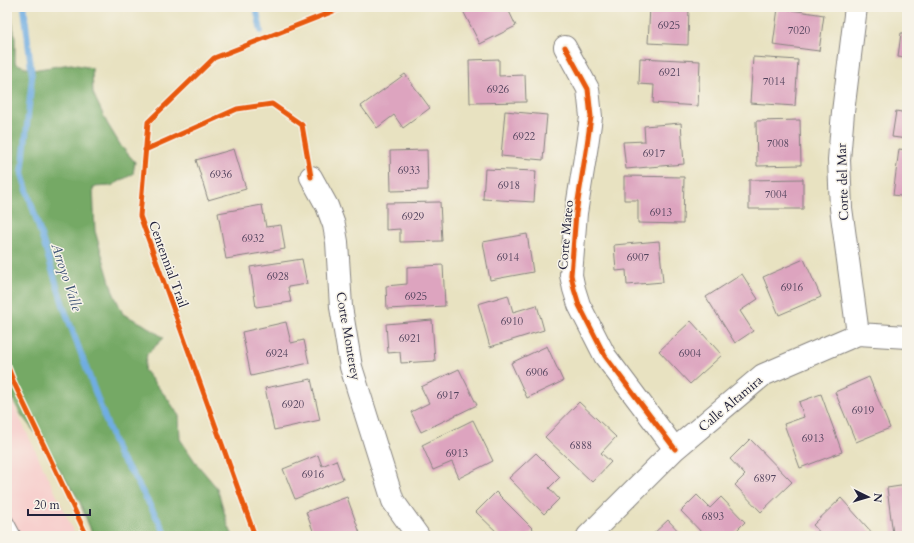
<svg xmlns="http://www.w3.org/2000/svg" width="914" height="543" font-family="Cardo,serif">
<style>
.built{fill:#f7d0ce}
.forest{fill:#74a965;stroke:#4b6650}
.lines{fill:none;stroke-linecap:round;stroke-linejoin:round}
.stream{stroke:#6fade2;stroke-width:6}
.building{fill:#dda4bf}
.lane-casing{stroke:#85827e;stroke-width:14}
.street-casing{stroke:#85827e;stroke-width:24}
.lane{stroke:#fff;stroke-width:12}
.street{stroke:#fff;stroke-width:22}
.cycleway-casing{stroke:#f7f3e8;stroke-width:8}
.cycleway{stroke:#e8590c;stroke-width:5}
.labels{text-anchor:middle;stroke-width:3;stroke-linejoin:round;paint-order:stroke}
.number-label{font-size:11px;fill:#51425c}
.street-label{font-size:13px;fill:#22223b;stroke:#f7f3e8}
.water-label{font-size:14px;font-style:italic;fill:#3d5375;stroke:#f7f3e8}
</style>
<rect width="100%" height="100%" fill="#f7f3e8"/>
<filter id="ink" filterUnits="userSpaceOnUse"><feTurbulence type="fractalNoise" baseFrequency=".025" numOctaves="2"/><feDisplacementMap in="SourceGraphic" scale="8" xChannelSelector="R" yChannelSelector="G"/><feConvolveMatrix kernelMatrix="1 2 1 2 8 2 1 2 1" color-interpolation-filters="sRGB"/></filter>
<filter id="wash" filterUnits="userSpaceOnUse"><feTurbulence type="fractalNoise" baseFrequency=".012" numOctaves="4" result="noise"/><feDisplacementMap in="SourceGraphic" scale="16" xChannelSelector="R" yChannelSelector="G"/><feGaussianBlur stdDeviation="0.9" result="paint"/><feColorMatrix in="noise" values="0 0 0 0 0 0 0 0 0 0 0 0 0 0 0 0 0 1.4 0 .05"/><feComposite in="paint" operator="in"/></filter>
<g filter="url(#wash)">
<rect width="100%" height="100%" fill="#e8e2c1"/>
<!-- built -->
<path class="built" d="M7,391L76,536H7Z"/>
<!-- forest -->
<path class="forest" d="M11,14L15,37V63L32,70L71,64L92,68L93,93L107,123L121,146L135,162L133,174L111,186L93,187L95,231L113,292L123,314L143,324L164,338L147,354L144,370L168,399L179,416L180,439L196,463L217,488L228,525L233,536H93L79,500L37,435L22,416L7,390V193L13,177V148L7,128V15Z"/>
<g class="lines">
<!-- stream -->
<path class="stream" d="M24,7L32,77L22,174L64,308L119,456L132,473L167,536
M256,7L261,31"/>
</g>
<g id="blocks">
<!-- building -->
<path class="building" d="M461,7H507L516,26L480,44Z
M650,7H689L688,45L648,43Z
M778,8L824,15L819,51L773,45Z
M901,33H907V58L898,57Z
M753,57L798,60L795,106L750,103Z
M640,58L700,61L698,106L653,103L654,85L639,84Z
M499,59V76L525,75L526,102L470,103L469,60Z
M405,74L430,108L403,128L394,115L377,128L361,106Z
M505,111L547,115L543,160L501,156Z
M896,111L907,113V139L892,137Z
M800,120L801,165L757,166L756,121Z
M681,123L684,164L626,169L623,142L645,141L644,126Z
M234,149L246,189L208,200L196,160Z
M899,149L907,150V197L893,195Z
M427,150L428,190L391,191L390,151Z
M485,169L536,171L534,202L483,199Z
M624,176L684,177L683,224L638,223V200H624Z
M803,179V209H749V180Z
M440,202L442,241L400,242V229L386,230V203Z
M262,205L266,227L281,225L285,249L226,259L218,213Z
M527,234L533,272L490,280L483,242Z
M659,241L663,282L627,285L626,270L616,271L614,245Z
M302,259L307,284L288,287L291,302L256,307L250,267Z
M804,259L821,297L779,315L763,277Z
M443,265L445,306L387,309L386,286L407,284V267Z
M742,274L758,299L740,311L753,331L735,343L706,297Z
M508,295L513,312L537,305L544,330L490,347L478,304Z
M432,320L435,361L401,363L400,352L388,353L386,324Z
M691,321L722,355L690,384L659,351Z
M286,322L291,343L304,340L309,363L251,376L242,332Z
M547,346L563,381L527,398L511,363Z
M459,369L477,405L421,432L411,412L429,403L421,387Z
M869,377L890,428L856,442L835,392Z
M311,379L320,420L274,430L265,388Z
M821,394L842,452L800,468L784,424L804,417L799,402Z
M579,402L616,437L601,453L611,462L592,482L545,437Z
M473,420L493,461L459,478L452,462L433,470L422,445Z
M750,439L792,482L761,512L735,485L745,475L730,459Z
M536,453L560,477L549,488L559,499L544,514L509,478Z
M318,455L322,466L336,460L343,479L295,499L283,469Z
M907,485V533L893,534L887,488Z
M496,492L534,530L528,536H501L476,512Z
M697,495L710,508L721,497L745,522L731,536H705L681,511Z
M347,497L361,536H315L306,512Z
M841,498L875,536H823L813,525Z
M668,520L683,536H651Z"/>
</g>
</g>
<g filter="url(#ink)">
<use href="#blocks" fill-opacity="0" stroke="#85827e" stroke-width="1"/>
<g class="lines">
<defs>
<path id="lane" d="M7,521L15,536"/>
<path id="street" d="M856,7L843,112L839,160L841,208L858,334
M565,47L588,89L591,117L587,145L576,213L571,275L574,289L579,305L605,356L675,449
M311,177L327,206L334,225L337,242L341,307L351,367L393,501L418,536
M588,536L675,449L763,375L858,334L907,337"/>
</defs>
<!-- lane casing -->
<use href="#lane" class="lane-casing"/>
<!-- street casing -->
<use href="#street" class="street-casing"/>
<!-- lane -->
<use href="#lane" class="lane"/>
<!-- street -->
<use href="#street" class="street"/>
<defs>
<path id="cycleway" d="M565,47L588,89L591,117L587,145L576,213L571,275L574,289L579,305L605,356L675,449
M145,150L237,109L272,104L302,125L311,177
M7,365L14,383L87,536
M255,536L140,216L148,122L214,58L344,7"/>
</defs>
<!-- cycleway casing -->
<use href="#cycleway" class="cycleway-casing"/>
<!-- cycleway -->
<use href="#cycleway" class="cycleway"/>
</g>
</g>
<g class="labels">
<!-- number labels -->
<g class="number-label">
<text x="669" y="29">6925</text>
<text x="799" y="34">7020</text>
<text x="670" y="76">6921</text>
<text x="774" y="85">7014</text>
<text x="498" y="93">6926</text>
<text x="524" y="140">6922</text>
<text x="778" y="147">7008</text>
<text x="654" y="157">6917</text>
<text x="409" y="174">6933</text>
<text x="221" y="178">6936</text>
<text x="509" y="189">6918</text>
<text x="776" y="198">7004</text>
<text x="661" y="216">6913</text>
<text x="413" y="220">6929</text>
<text x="253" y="242">6932</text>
<text x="508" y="261">6914</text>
<text x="638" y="261">6907</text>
<text x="278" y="280">6928</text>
<text x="792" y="291">6916</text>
<text x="416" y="300">6925</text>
<text x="512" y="325">6910</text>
<text x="410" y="342">6921</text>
<text x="277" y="357">6924</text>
<text x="690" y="357">6904</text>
<text x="537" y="376">6906</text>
<text x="448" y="399">6917</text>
<text x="293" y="408">6920</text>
<text x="863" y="414">6919</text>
<text x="813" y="442">6913</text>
<text x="581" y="449">6888</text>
<text x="457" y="457">6913</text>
<text x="313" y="478">6916</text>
<text x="765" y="482">6897</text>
<text x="713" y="520">6893</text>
</g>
<!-- street labels -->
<g class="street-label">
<text transform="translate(842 182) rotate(-92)" y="5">Corte del Mar</text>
<text transform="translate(565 235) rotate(-85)" y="5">Corte Mateo</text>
<text transform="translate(169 264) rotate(70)" y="5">Centennial Trail</text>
<text transform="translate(349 336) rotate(80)" y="5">Corte Monterey</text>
<text transform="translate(730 403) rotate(-40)" y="5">Calle Altamira</text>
</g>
<!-- water labels -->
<g class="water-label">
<text transform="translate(67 277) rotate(72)" y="5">Arroyo Valle</text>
</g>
</g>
<!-- margin -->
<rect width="914" height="543" fill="none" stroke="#f7f3e8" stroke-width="24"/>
<!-- north arrow -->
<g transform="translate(868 497) rotate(95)" stroke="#f7f3e8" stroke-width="3" paint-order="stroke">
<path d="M0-3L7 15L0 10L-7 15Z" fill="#22223b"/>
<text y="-6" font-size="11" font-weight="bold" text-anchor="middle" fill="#22223b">N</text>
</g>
<!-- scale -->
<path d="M28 509v6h62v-6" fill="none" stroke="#22223b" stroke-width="2"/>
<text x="34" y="509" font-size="12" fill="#22223b" stroke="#f7f3e8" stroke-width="3" paint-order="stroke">20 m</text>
</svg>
